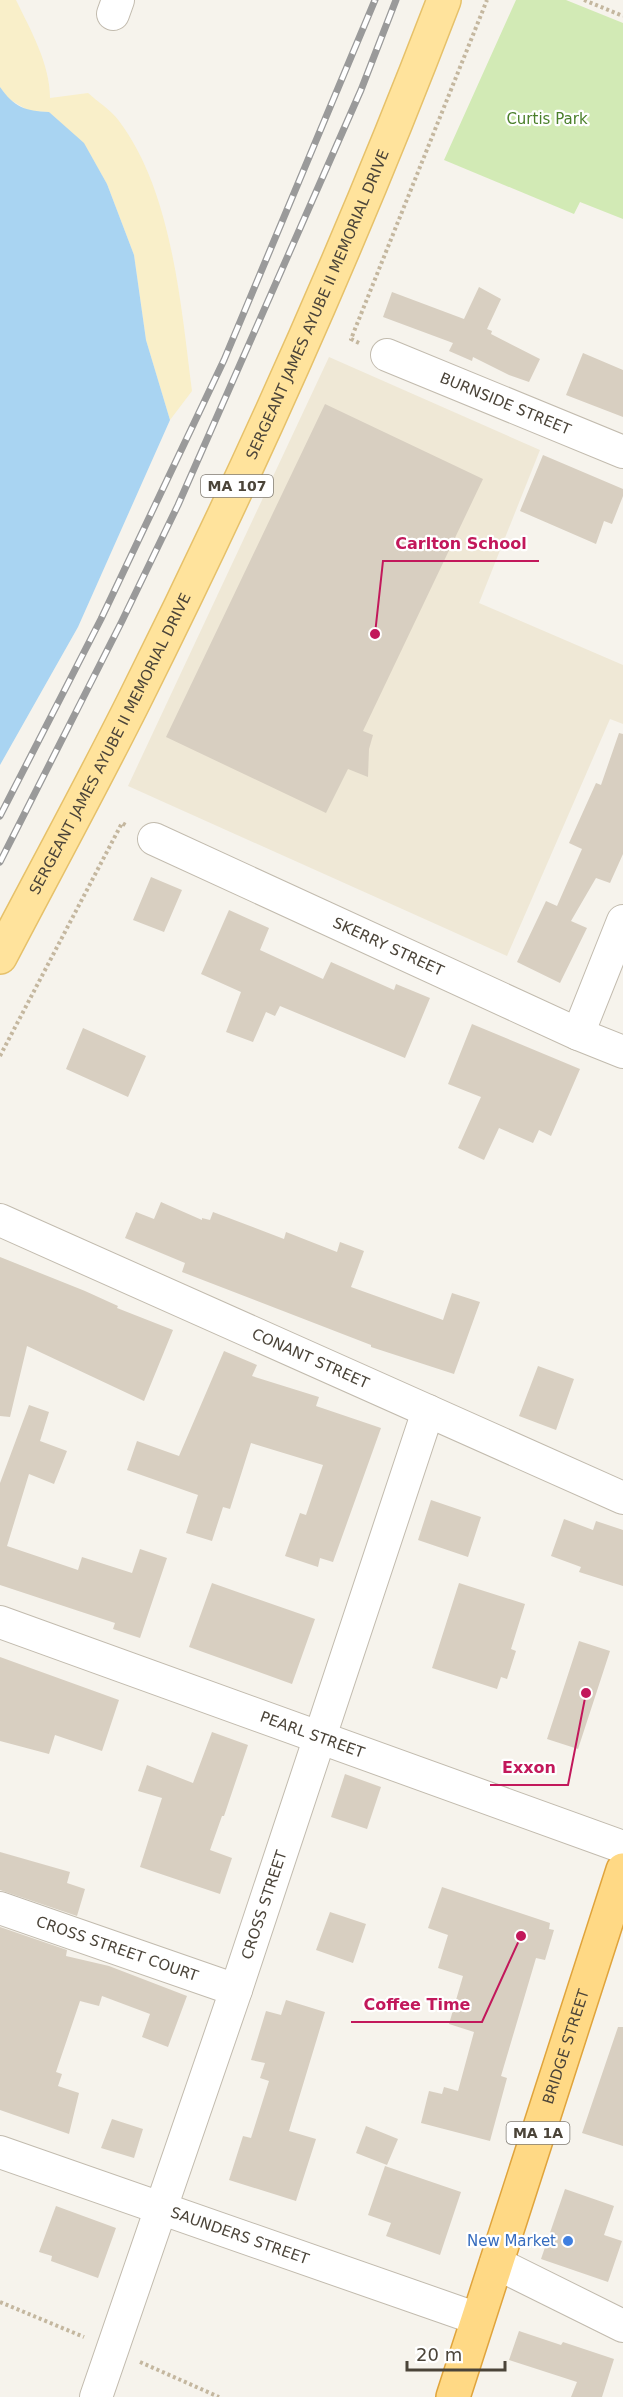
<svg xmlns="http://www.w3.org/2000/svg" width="623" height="2397" font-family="'DejaVu Sans',sans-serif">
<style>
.education{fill:#efe8d6}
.green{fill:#d2eab5}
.sand{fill:#f9efc9}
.water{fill:#a9d4f2}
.building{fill:#d8cfc1}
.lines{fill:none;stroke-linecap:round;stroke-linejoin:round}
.minor-casing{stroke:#c2bbae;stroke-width:34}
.primary-casing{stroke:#e6c16a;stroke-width:36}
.trunk-casing{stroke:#e0a43c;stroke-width:36}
.path{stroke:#c4b79f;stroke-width:4;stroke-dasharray:3 3;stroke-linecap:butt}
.minor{stroke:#fff;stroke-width:32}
.primary{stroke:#ffe39c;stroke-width:33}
.trunk{stroke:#ffd985;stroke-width:33}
.rail-casing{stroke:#9a9a9a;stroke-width:7}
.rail{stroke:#fff;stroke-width:4.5;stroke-dasharray:14;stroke-linecap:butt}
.shop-dot{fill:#3f7fe0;stroke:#fff;stroke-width:2}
.labels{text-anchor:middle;stroke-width:4.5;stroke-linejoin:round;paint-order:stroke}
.shield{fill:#fff;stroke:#817c74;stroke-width:1.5}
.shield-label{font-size:14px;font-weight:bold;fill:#4b4439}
.park-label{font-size:15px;fill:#4a7f2a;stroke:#fff}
.street-label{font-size:15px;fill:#4b4439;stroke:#fff}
.shop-label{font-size:15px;fill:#366cbe;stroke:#fff;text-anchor:end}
.leader{fill:none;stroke:#c2185b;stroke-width:2}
.callout-dot{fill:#c2185b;stroke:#fff;stroke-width:2}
.callout-label{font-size:16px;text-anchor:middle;font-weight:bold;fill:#c2185b;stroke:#fff;stroke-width:4.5;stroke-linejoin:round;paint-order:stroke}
</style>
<rect width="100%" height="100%" fill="#f6f3ec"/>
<!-- education -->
<path class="education" d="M329,357L540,450L479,603L623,665V724L610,719L507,956L128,786Z"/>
<!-- green -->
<path class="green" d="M516,0H566L623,23V219L580,202L574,214L444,160Z"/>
<!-- sand -->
<path class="sand" d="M0,0H16C31,31 50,64 50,98L88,93C98,102 111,110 119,121C172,191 181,305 192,391L170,420L146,340L134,255L107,184L84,144L49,112L29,111L9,99L0,87Z"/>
<!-- water -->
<path class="water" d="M0,87C14,107 25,111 49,112L84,143L107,184L134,255L146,340L170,420L78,627L0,765Z"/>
<!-- building -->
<path class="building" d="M479,287L501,299L487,329L492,331L491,334L540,359L529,382L509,375L473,357L472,361L449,351L453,343L383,317L392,292L464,319Z
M583,353L623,370V417L566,395Z
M325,404L483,479L363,731L373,735L369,749L368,777L348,769L326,813L166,737Z
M543,455L623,489V496L612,524L604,521L596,544L520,511Z
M619,733L623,734V854L610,883L596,878L571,921L587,928L560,983L517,962L546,901L557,906L582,849L569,843L596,783L601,785Z
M151,877L182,890L164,932L133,920Z
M229,910L269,928L260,950L323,979L331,962L394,990L396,984L430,998L405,1058L280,1006L275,1016L266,1012L253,1042L226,1032L241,992L201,974Z
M472,1024L580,1069L551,1136L539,1130L533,1143L499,1128L484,1160L458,1148L481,1097L448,1084Z
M83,1028L146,1056L128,1097L66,1069Z
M161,1202L202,1220V1218L210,1220L213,1212L284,1239L286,1232L337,1252L340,1242L364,1251L351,1287L443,1320L452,1293L480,1302L454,1374L371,1347V1345L182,1272L185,1263L125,1238L136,1212L154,1219Z
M0,1257L85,1291L118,1306L117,1308L173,1330L144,1401L27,1346L10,1417L0,1416Z
M224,1351L257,1365L252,1376L319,1397L316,1406L381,1428L333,1562L320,1558L318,1567L285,1556L300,1513L306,1515L323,1465L251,1443L230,1509L223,1507L212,1541L186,1533L198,1495L127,1470L137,1441L179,1456Z
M538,1366L574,1379L556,1430L519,1416Z
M29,1405L49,1412L40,1441L67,1451L54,1484L29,1474L7,1546L78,1570L82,1557L132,1573L140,1549L167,1558L140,1638L113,1629L115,1623L0,1585V1483Z
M431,1500L481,1517L468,1557L418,1540Z
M564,1519L593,1530L596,1521L623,1530V1586L579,1572L581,1567L551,1556Z
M212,1583L315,1619L292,1684L189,1647Z
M459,1583L525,1604L511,1649L516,1651L507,1679L501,1677L497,1689L432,1668Z
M579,1641L610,1651L578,1749L547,1739Z
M0,1657L119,1700L102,1751L55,1735L49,1754L0,1741Z
M212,1732L248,1745L224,1816H222L210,1850L232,1858L220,1894L140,1867L162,1798L138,1791L147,1765L193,1783Z
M345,1774L381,1787L367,1829L331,1817Z
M0,1852L70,1872L67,1883L85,1889L77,1916L0,1890Z
M442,1887L550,1923L549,1929L554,1930L545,1960L536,1958L501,2076L507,2078L490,2141L421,2123L429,2091L442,2094L444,2087L458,2091L474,2032L449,2024L463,1976L438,1968L448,1935L428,1928Z
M330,1912L366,1924L353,1963L316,1950Z
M0,1927L67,1950L66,1956L109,1966L187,1996L168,2047L142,2037L150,2014L102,1996L99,2006L80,2001L56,2072L62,2074L58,2086L79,2093L69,2134L0,2110Z
M286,2000L325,2012L289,2131L316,2139L296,2201L229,2180L243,2136L251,2138L269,2081L260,2078L265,2063L251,2060L266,2011L281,2015Z
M618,2027H623V2146L582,2133Z
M112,2119L143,2129L134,2158L101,2148Z
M366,2126L398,2139L387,2165L356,2153Z
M385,2166L461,2192L440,2255L386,2236L391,2223L368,2215Z
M565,2189L614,2206L604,2235L622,2241L608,2282L541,2259Z
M56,2206L116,2228L98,2278L51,2261L52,2256L39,2252Z
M519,2331L561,2345L563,2342L614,2359L602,2397H571L577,2382L509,2360Z"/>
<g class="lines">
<defs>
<g id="minor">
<path d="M113,14L118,0"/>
<path id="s1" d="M387,355L623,452"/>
<path id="s2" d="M154,839L578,1034L623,1052"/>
<path d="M578,1034L623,921"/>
<path id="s3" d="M0,1220L623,1498"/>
<path id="s4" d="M0,1622L623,1847"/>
<path id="s5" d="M0,1908L236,1990"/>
<path id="s6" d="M0,2152L478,2319"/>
<path d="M496,2263L623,2326"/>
<path id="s7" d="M96,2397L236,1990L428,1411"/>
</g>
<g id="primary">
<path id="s8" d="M0,957C45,871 92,785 135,699C249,471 353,238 444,0"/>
</g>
<g id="trunk">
<path id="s9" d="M453,2397L623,1870"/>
</g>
</defs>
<!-- minor casing -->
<use href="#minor" class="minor-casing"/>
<!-- primary casing -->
<use href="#primary" class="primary-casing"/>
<!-- trunk casing -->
<use href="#trunk" class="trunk-casing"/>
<!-- path -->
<path class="path" d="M584,0L623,16
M359,343L351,339L487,0
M0,1056L122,823L127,826
M0,2302L84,2337
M140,2362L219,2397"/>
<!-- minor -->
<use href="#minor" class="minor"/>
<!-- primary -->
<use href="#primary" class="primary"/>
<!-- trunk -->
<use href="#trunk" class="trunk"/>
<defs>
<path id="rail" d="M0,816L101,619L224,360L375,0
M0,862L122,621L178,505L361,90L396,0"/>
</defs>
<!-- rail casing -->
<use href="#rail" class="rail-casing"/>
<!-- rail -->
<use href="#rail" class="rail"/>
</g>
<!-- markers -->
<circle class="shop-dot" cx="568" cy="2241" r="6"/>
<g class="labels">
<!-- shield labels -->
<g class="shield">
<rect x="201" y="475" width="72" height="22" rx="4.5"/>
<rect x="506.5" y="2122" width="63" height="22" rx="4.5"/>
</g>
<g class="shield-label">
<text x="237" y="491">MA 107</text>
<text x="538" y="2138">MA 1A</text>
</g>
<!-- park labels -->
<g class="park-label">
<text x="547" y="124">Curtis Park</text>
</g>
<!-- street labels -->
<g class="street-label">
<text dy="5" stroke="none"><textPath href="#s8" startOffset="726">SERGEANT JAMES AYUBE II MEMORIAL DRIVE</textPath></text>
<text dy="5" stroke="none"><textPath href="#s1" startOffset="128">BURNSIDE STREET</textPath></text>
<text dy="5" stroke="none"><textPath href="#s8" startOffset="240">SERGEANT JAMES AYUBE II MEMORIAL DRIVE</textPath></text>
<text dy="5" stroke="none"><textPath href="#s2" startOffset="258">SKERRY STREET</textPath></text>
<text dy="5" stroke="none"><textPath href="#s3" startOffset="340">CONANT STREET</textPath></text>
<text dy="5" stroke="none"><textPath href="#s4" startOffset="332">PEARL STREET</textPath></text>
<text dy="5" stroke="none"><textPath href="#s7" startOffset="520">CROSS STREET</textPath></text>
<text dy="5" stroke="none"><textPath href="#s5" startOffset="124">CROSS STREET COURT</textPath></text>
<text dy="5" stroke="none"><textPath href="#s9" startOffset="368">BRIDGE STREET</textPath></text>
<text dy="5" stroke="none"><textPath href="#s6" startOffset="254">SAUNDERS STREET</textPath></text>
</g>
<!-- shop labels -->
<g class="shop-label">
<text x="556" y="2246">New Market</text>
</g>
</g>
<!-- callouts -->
<path class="leader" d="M375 634L383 561H539M586 1693L568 1785H490M521 1936L482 2022H351"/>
<g class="callout-dot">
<circle cx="375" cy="634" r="6"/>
<circle cx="586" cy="1693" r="6"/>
<circle cx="521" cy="1936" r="6"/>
</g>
<g class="callout-label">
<text x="461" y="549">Carlton School</text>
<text x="529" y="1773">Exxon</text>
<text x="417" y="2010">Coffee Time</text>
</g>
<!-- scale -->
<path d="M407 2361v9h98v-9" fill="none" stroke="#4b4439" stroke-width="3"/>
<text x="416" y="2361" font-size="18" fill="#4b4439" stroke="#ffffff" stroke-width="4.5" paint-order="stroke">20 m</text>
</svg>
